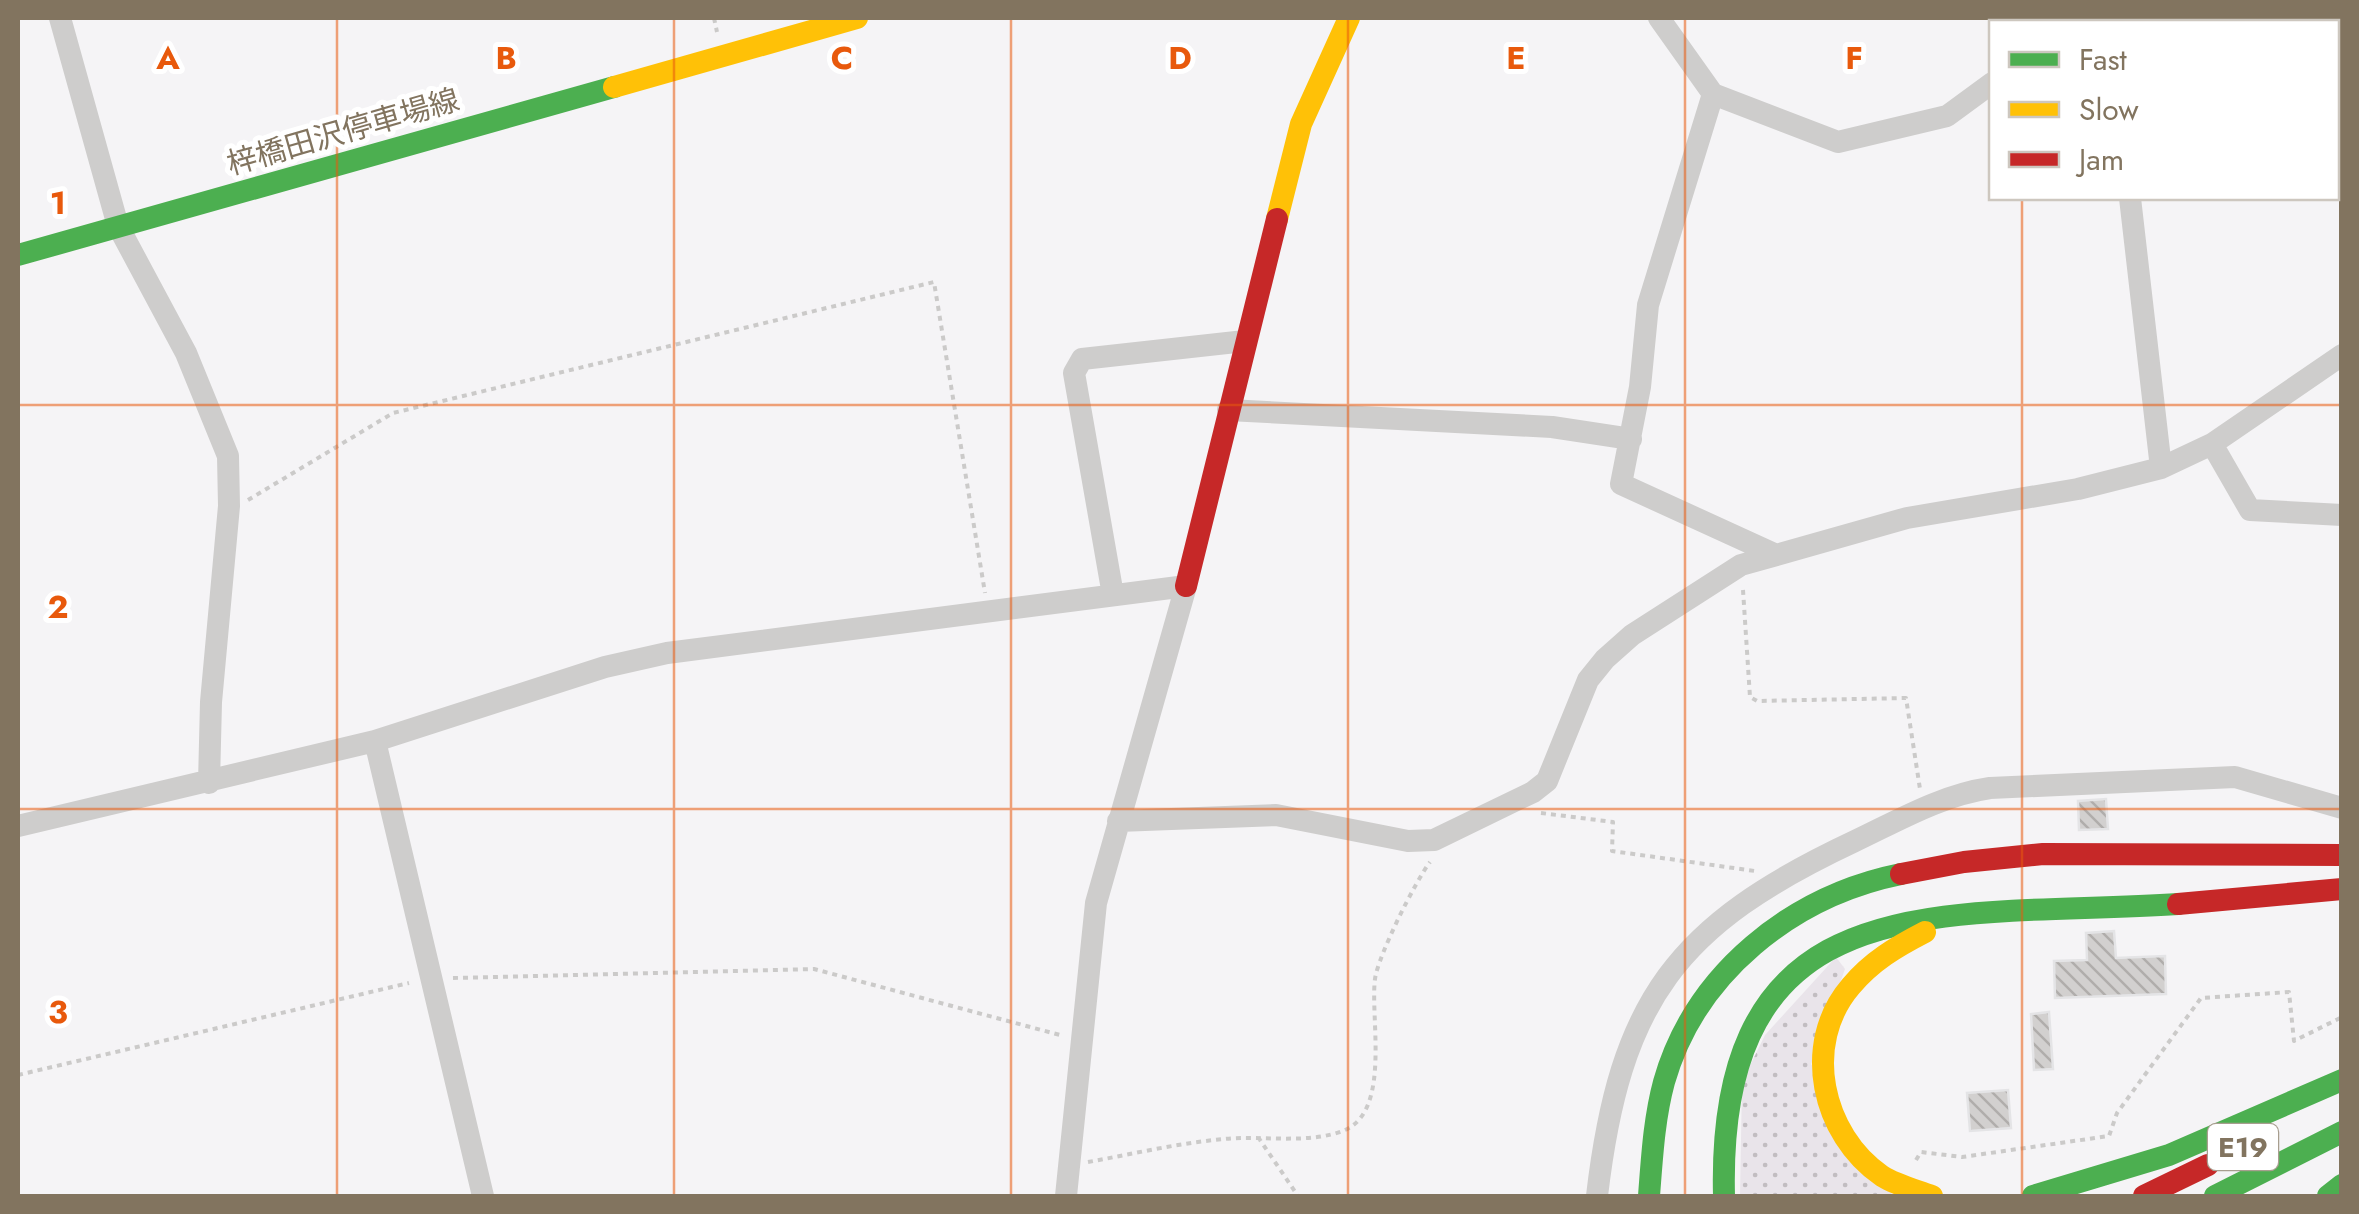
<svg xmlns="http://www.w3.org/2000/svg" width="2359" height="1214" font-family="Jost,'Noto Sans JP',sans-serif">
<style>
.grass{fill:url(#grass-dots)}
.building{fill:url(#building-back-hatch);stroke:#e4e4e6;stroke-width:2.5}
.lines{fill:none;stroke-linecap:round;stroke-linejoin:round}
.path{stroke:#cbcac9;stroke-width:4;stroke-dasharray:5 5;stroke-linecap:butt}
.street{stroke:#cecdcc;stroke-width:22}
.fast{stroke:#4caf50;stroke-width:22}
.slow{stroke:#ffc107;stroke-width:22}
.jam{stroke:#c62828;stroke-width:22}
.grid{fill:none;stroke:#e8590c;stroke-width:2.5;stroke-opacity:0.55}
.labels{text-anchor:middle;stroke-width:10;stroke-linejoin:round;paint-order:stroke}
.shield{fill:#fff;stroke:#a89e8f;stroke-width:2.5}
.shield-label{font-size:28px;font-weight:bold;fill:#82745f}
.street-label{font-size:30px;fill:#82745f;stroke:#fff}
.grid-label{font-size:32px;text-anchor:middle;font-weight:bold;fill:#e8590c;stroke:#fff;stroke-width:10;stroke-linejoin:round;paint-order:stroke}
</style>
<defs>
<pattern id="grass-dots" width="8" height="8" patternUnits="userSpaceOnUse" patternTransform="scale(2.5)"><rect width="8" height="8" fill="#e9e4ea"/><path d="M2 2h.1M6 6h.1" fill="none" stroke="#c2bdc1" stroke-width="1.8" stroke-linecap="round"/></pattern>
<pattern id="building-back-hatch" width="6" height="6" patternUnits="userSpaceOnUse" patternTransform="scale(2.5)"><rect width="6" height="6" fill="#d2d0cf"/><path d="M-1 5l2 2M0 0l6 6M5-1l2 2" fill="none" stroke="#b0adab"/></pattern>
</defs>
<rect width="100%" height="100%" fill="#f5f4f6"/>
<!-- grass -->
<path class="grass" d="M1836,957L1845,969L1811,1064L1893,1196H1740L1742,1082L1765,1035Z"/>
<!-- building -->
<path class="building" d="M2106,799L2108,829L2079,830L2078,801Z
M2114,931L2116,958L2165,956L2166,994L2055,998L2054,961L2087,960L2086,933Z
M2049,1012L2053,1069L2034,1070L2031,1014Z
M2008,1090L2011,1128L1970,1131L1967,1093Z"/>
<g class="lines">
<!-- path -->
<path class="path" d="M714,18L717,32
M248,500L393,413L934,282L985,593
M1743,590L1750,697L1757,701L1906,698L1920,789
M1541,813L1613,822L1612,851L1755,871
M453,978L814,969L1060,1035
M18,1075L409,983
M1258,1137L1298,1196
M1916,1160L1921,1152L1962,1157L2109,1136L2117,1113L2201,998L2289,992L2294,1041L2342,1017
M1088,1162C1133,1154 1178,1143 1224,1139C1262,1135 1309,1145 1345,1130C1391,1110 1370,1018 1375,979C1378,956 1415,882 1430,862"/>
<!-- street -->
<path class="street" d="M60,18L118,226L186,353L228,456L229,506L211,702L209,783
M1659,18L1713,94L1838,142L1947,116L1992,83
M2225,18V22
M1713,94L1648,305L1640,387L1621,484L1772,553
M2130,198L2161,468
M1228,410L1552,427L1631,439
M2212,444L2250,510L2342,515
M1113,595L1074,373L1082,359L1245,341
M375,741L483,1196
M1118,821L1276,815L1408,841L1434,840L1533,792L1547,781L1588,680L1605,659L1632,635L1741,565L1907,518L2078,489L2161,468L2212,444L2342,355
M18,826L375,741L605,667L667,653L1186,586L1096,903L1066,1196
M1597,1196C1620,1000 1676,925 1855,841C1899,820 1942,795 1990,788L2235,777L2342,808"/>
<!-- fast -->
<path class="fast" d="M18,255L614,87
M1649,1196C1652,1158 1654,1119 1664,1082C1695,973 1792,896 1901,874
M1724,1196C1716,876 1946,919 2178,904
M2033,1196L2169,1155L2342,1080
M2215,1196L2342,1132
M2328,1196L2342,1185"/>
<!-- slow -->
<path class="slow" d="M614,87L857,18
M1277,219L1301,124L1349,18
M1925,932C1896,947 1872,961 1851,986C1801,1044 1822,1135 1882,1176C1896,1185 1916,1190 1932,1196"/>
<!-- jam -->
<path class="jam" d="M1186,586L1277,219
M1901,874L1964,862L2043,854L2342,855
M2178,904L2342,889
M2144,1196L2208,1165"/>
</g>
<!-- grid -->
<path class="grid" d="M337,18V1196M674,18V1196M1011,18V1196M1348,18V1196M1685,18V1196M2022,18V22M2022,198V1196M18,405H2342M18,809H2342"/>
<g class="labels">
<!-- shield labels -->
<rect class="shield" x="2208" y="1124" width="70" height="46" rx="8"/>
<g class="shield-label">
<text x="2243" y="1157">E19</text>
</g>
<!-- street labels -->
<g class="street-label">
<text transform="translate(343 132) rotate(-16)" y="10">梓橋田沢停車場線</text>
</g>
</g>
<g class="grid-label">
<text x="168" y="69">A</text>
<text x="506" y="69">B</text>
<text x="842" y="69">C</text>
<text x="1180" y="69">D</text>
<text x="1516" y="69">E</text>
<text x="1854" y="69">F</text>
<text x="58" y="214">1</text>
<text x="58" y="618">2</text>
<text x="58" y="1023">3</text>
</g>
<!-- border -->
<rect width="2359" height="1214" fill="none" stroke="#82745f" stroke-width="40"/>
<!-- legend -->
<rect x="1989" y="20" width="350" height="180" fill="#ffffff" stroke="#cdc7bf" stroke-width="2.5"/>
<rect x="2009" y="52" width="50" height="15" fill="#4caf50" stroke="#cdc7bf" stroke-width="2.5"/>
<text x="2079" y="70" font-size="30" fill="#82745f">Fast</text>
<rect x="2009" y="102" width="50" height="15" fill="#ffc107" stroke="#cdc7bf" stroke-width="2.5"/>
<text x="2079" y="120" font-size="30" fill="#82745f">Slow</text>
<rect x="2009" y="152" width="50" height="15" fill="#c62828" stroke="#cdc7bf" stroke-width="2.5"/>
<text x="2079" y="170" font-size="30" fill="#82745f">Jam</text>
</svg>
